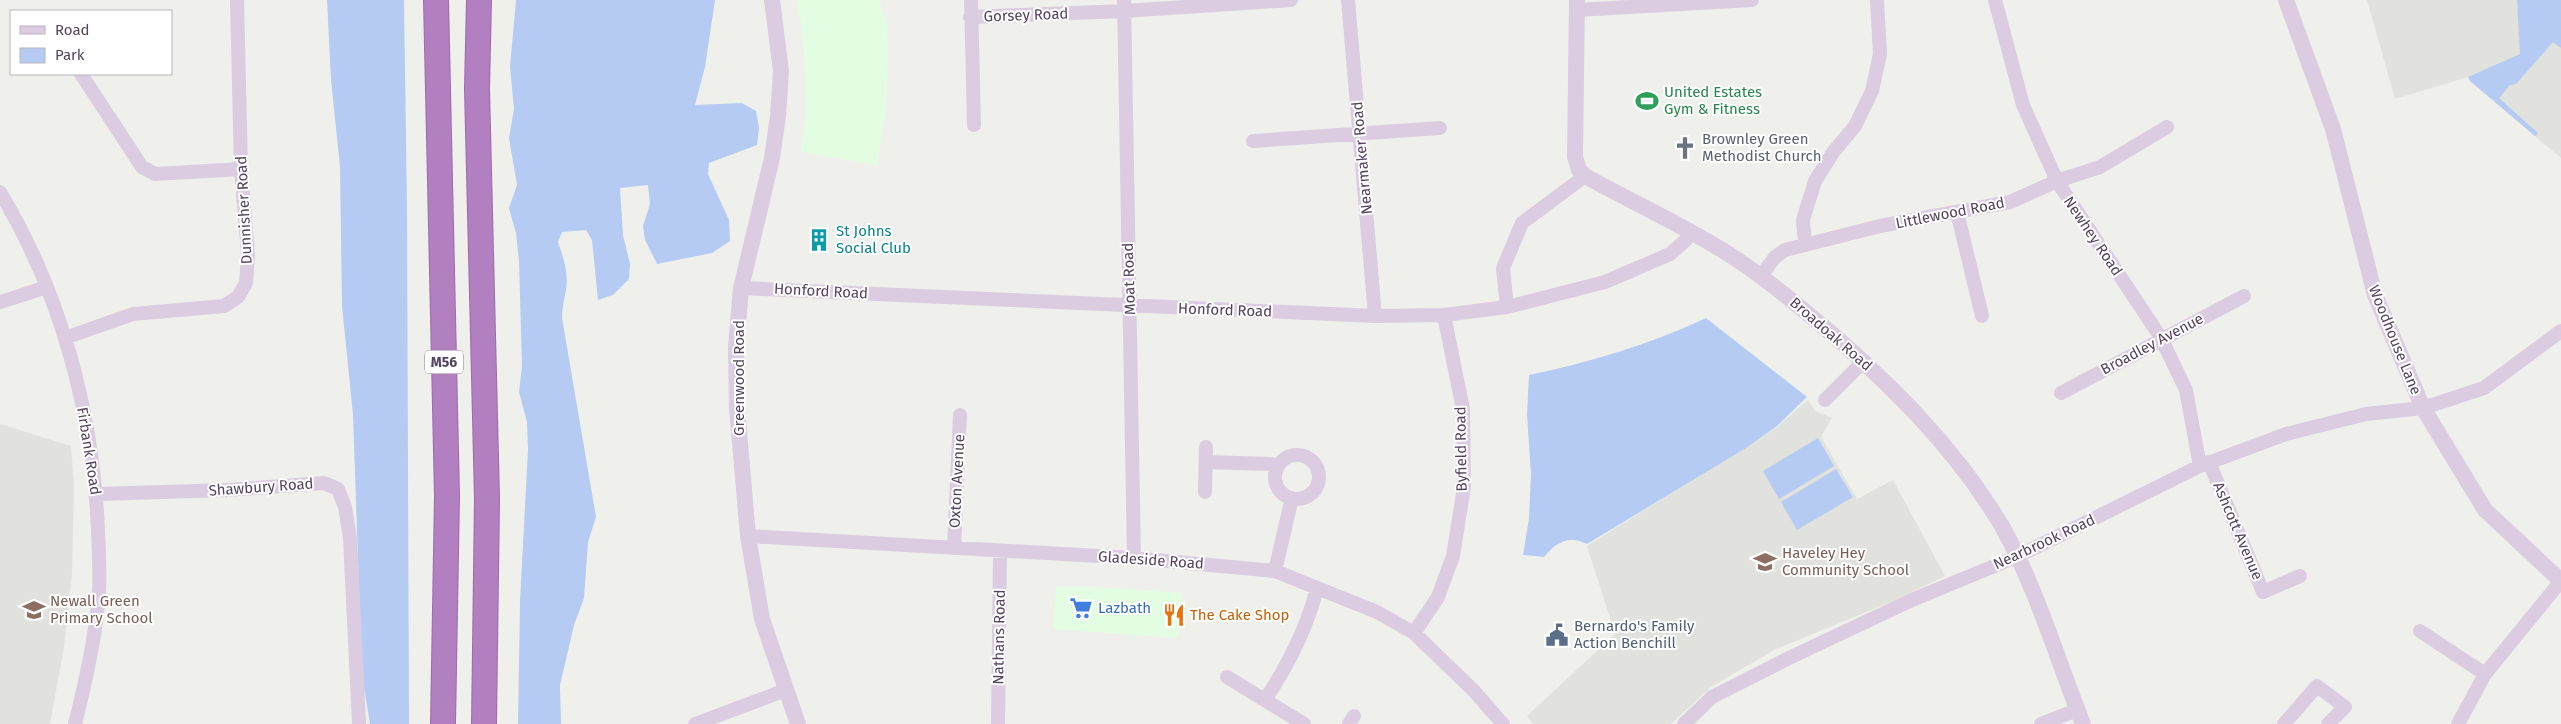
<svg xmlns="http://www.w3.org/2000/svg" width="2561" height="724" font-family="'Fira Sans',sans-serif">
<style>
.commercial{fill:#e3fde2}
.education{fill:#e1e1de}
.green{fill:#b5cbf3}
.lines{fill:none;stroke-linecap:round;stroke-linejoin:round}
.motorway-casing{stroke:#9e6aad;stroke-width:26}
.minor{stroke:#dbcce1;stroke-width:14}
.tertiary{stroke:#dbcce1;stroke-width:16}
.motorway{stroke:#b27fc1;stroke-width:24}
.labels{text-anchor:middle;stroke-width:4;stroke-linejoin:round;paint-order:stroke}
.shield{fill:#fff;stroke:#887b8d;stroke-width:1}
.shield-label{font-size:14px;font-weight:bold;fill:#55435c}
.street-label{font-size:15px;fill:#55435c;stroke:#fff}
.leisure-label{font-size:15px;fill:#27864d;stroke:#fff;text-anchor:start}
.worship-label{font-size:15px;fill:#5b616d;stroke:#fff;text-anchor:start}
.culture-label{font-size:15px;fill:#0d838f;stroke:#fff;text-anchor:start}
.education-label{font-size:15px;fill:#785e54;stroke:#fff;text-anchor:start}
.shop-label{font-size:15px;fill:#366cbe;stroke:#fff;text-anchor:start}
.food-label{font-size:15px;fill:#c56008;stroke:#fff;text-anchor:start}
.service-label{font-size:15px;fill:#4e5e75;stroke:#fff;text-anchor:start}
</style>
<rect width="100%" height="100%" fill="#eff0ec"/>
<!-- commercial -->
<path class="commercial" d="M796,0H879L887,24L888,53L886,107L877,165L801,152L806,116L805,67L802,26Z
M1056,587H1091L1182,593L1179,638L1053,629Z"/>
<!-- education -->
<path class="education" d="M2367,0H2517L2521,54L2561,34V158L2470,81L2468,77L2395,99Z
M1808,400L1815,411L1832,418L1821,437L1857,499L1893,480L1945,576L1900,598L1774,650L1711,687L1671,724H1533L1527,716L1615,634L1587,546L1776,428Z
M0,424L71,446L74,485L72,573L64,647L50,724H0Z"/>
<!-- green -->
<path class="green" d="M327,0H404L407,207L409,724H370L362,675L353,415L342,306L340,167L331,80Z
M516,0H715L705,67L695,105L742,103L756,111L759,128L757,145L709,163L708,174L729,220L730,241L712,253L657,264L645,240L643,226L650,204L648,185L620,188L623,235L630,264L629,279L613,295L598,300L592,240L586,230L562,232L558,242C563,257 569,273 566,290C564,300 562,308 562,318L596,517L588,542L584,598L574,625L560,685L561,724H518L520,601L528,450L527,422L519,392L522,366L519,261L516,233L509,208L517,185L509,138L514,109L510,67Z
M2517,0H2561V48L2553,42L2516,84L2510,85L2499,98L2538,133L2535,136L2470,81L2468,77L2520,54Z
M1706,318L1807,397L1777,426L1746,448L1587,544C1569,535 1556,542 1544,557L1523,555L1529,519L1531,474L1527,414L1529,375C1591,362 1648,345 1706,318Z
M1818,438L1834,466L1779,499L1763,471Z
M1836,469L1853,497L1797,530L1781,502Z"/>
<g class="lines">
<defs>
<path id="motorway" d="M436,0L447,496L443,724
M479,0L477,89L487,499L484,724"/>
</defs>
<!-- motorway casing -->
<use href="#motorway" class="motorway-casing"/>
<!-- minor -->
<path class="minor" d="M971,0L974,125
M1124,0L1134,558
M1348,0L1375,316
M1995,0L2023,105L2057,181L2161,338L2186,390L2200,466
M1577,10L1752,0
M970,17L1124,11L1291,0
M81,74L142,167L155,174L241,169
M1253,141L1440,128
M0,192C61,293 93,413 98,530C99,557 101,586 97,613C93,650 84,688 75,724
M1957,212L1982,316
M1805,243L1803,220L1815,181L1834,151L1855,126L1872,91L1880,54L1877,0
M1761,276L1775,257L1785,250L1880,226L2010,202L2057,181L2100,167L2167,127
M741,288L1375,316L1444,315L1507,307L1605,282L1670,254L1686,240L1689,231
M0,302L47,287
M1507,307L1503,268L1522,223L1585,176
M65,338L133,314L224,306L238,297L246,283L248,255L241,169L237,0
M2061,393L2244,296
M1825,400L1864,361
M1275 477a22 22 0 1 1 44 0a22 22 0 1 1-44 0Z
M1206,462L1271,464L1277,469
M2209,462L2263,592L2300,576
M1205,492L1206,447
M97,494L227,490L324,483L338,489L345,507L350,538L359,724
M748,536L1134,558L1275,571L1377,612L1414,633L1474,691L1503,724
M954,548L960,415
M1275,571L1292,498
M2420,631L2485,674
M1414,633L1438,597L1453,556L1464,487L1463,409L1444,315
M1227,677L1304,724
M1265,700C1288,665 1307,629 1317,588
M695,724L786,690
M998,724L1000,551
M1349,724L1354,716
M1684,724L1712,697L1789,658L1912,600L2016,557L2200,466L2286,434L2366,414L2423,408L2484,388L2561,331
M2041,724L2077,710
M2284,724L2317,686L2345,707L2328,724
M2458,724L2485,674L2561,581"/>
<!-- tertiary -->
<path class="tertiary" d="M772,0L781,71L778,116L772,158L741,288L736,347L737,408L748,536L762,619L798,724
M1577,0L1575,157L1579,170L1585,176C1632,202 1681,224 1727,253C1760,274 1789,298 1819,323C1889,382 1956,448 2003,528C2037,589 2057,659 2083,724
M2286,0L2333,129L2375,295L2423,408L2485,510L2561,581"/>
<!-- motorway -->
<use href="#motorway" class="motorway"/>
</g>
<!-- icons -->
<defs>
<symbol id="stadium-bare" viewBox="-9 -9 18 18"><path d="M0-5a6.5 5 0 1 0 0 10a6.5 5 0 1 0 0-10ZM-3.5-1.8h7v3.6h-7Z" fill="#2e9e5b" stroke="#fff" stroke-width="2.5" paint-order="stroke"/></symbol>
<symbol id="church-bare" viewBox="-9 -9 18 18"><path d="M-1.2-6h2.4v3.5h3.3v2.4h-3.3V6h-2.4V-.1h-3.3v-2.4h3.3Z" fill="#6b7280" stroke="#fff" stroke-width="2.5" paint-order="stroke"/></symbol>
<symbol id="building-bare" viewBox="-9 -9 18 18"><path d="M-4-6H4V6H1V3H-1V6H-4ZM-2.5-4.3h1.7v1.8h-1.7ZM.8-4.3h1.7v1.8H.8ZM-2.5-1h1.7V.8h-1.7ZM.8-1h1.7V.8H.8Z" fill="#0f9aa8" stroke="#fff" stroke-width="2.5" paint-order="stroke"/></symbol>
<symbol id="school-bare" viewBox="-9 -9 18 18"><path d="M0-5L7-2L0 1L-7-2ZM-4 1L0 2.5L4 1V4Q0 6-4 4Z" fill="#8d6e63" stroke="#fff" stroke-width="2.5" paint-order="stroke"/></symbol>
<symbol id="supermarket-bare" viewBox="-9 -9 18 18"><path d="M-6-5.5h2.5l.6 2H6L4.5 2H-2.5L-4.4-4H-6ZM-1.5 3.2a1.3 1.3 0 1 0 .1 0ZM3 3.2a1.3 1.3 0 1 0 .1 0Z" fill="#3f7fe0" stroke="#fff" stroke-width="2.5" paint-order="stroke"/></symbol>
<symbol id="restaurant-bare" viewBox="-9 -9 18 18"><path d="M-5-6h1v4h1v-4h1v4h1v-4h1v5L-1.5 .5V6h-2V.5L-5-1ZM5-6V6H3V1.5H1.5Q1.5-4 5-6Z" fill="#e8710a" stroke="#fff" stroke-width="2.5" paint-order="stroke"/></symbol>
<symbol id="civic-bare" viewBox="-9 -9 18 18"><path d="M-.6-6.5H3V-4.5H.6V-3L4-1V1h2V6H-6V1h2V-1L-.6-3ZM-1.2 2.5V6h2.4V2.5Z" fill="#5c6f8a" stroke="#fff" stroke-width="2.5" paint-order="stroke"/></symbol>
</defs>
<g fill-rule="evenodd">
<use href="#stadium-bare" x="1631" y="85" width="32" height="32"/>
<use href="#church-bare" x="1669" y="132" width="32" height="32"/>
<use href="#building-bare" x="803" y="224" width="32" height="32"/>
<use href="#school-bare" x="1749" y="546" width="32" height="32"/>
<use href="#supermarket-bare" x="1065" y="592" width="32" height="32"/>
<use href="#school-bare" x="18" y="594" width="32" height="32"/>
<use href="#restaurant-bare" x="1158" y="599" width="32" height="32"/>
<use href="#civic-bare" x="1541" y="619" width="32" height="32"/>
</g>
<g class="labels">
<!-- shield labels -->
<rect class="shield" x="425" y="350.5" width="38" height="23" rx="4"/>
<g class="shield-label">
<text x="444" y="367">M56</text>
</g>
<!-- street labels -->
<g class="street-label">
<text transform="translate(1026 15) rotate(-2)" y="5">Gorsey Road</text>
<text transform="translate(1362 158) rotate(-95)" y="5">Nearmaker Road</text>
<text transform="translate(244 210) rotate(-93)" y="5">Dunnisher Road</text>
<text transform="translate(1950 213) rotate(-11)" y="5">Littlewood Road</text>
<text transform="translate(2093 236) rotate(56)" y="5">Newhey Road</text>
<text transform="translate(1129 279) rotate(-92)" y="5">Moat Road</text>
<text transform="translate(821 291) rotate(3)" y="5">Honford Road</text>
<text transform="translate(1225 310) rotate(2)" y="5">Honford Road</text>
<text transform="translate(1831 334) rotate(41)" y="5">Broadoak Road</text>
<text transform="translate(2395 340) rotate(68)" y="5">Woodhouse Lane</text>
<text transform="translate(2152 344) rotate(-28)" y="5">Broadley Avenue</text>
<text transform="translate(739 378) rotate(-90)" y="5">Greenwood Road</text>
<text transform="translate(1461 449) rotate(-91)" y="5">Byfield Road</text>
<text transform="translate(89 451) rotate(81)" y="5">Firbank Road</text>
<text transform="translate(957 481) rotate(-87)" y="5">Oxton Avenue</text>
<text transform="translate(261 487) rotate(-4)" y="5">Shawbury Road</text>
<text transform="translate(2238 531) rotate(67)" y="5">Ashcott Avenue</text>
<text transform="translate(2044 542) rotate(-25)" y="5">Nearbrook Road</text>
<text transform="translate(1151 560) rotate(4)" y="5">Gladeside Road</text>
<text transform="translate(999 637) rotate(-89)" y="5">Nathans Road</text>
</g>
<!-- leisure labels -->
<g class="leisure-label">
<text x="1664" y="97">United Estates<tspan x="1664" dy="17">Gym &amp; Fitness</tspan></text>
</g>
<!-- worship labels -->
<g class="worship-label">
<text x="1702" y="144">Brownley Green<tspan x="1702" dy="17">Methodist Church</tspan></text>
</g>
<!-- culture labels -->
<g class="culture-label">
<text x="836" y="236">St Johns<tspan x="836" dy="17">Social Club</tspan></text>
</g>
<!-- education labels -->
<g class="education-label">
<text x="1782" y="558">Haveley Hey<tspan x="1782" dy="17">Community School</tspan></text>
<text x="50" y="606">Newall Green<tspan x="50" dy="17">Primary School</tspan></text>
</g>
<!-- shop labels -->
<g class="shop-label">
<text x="1098" y="613">Lazbath</text>
</g>
<!-- food labels -->
<g class="food-label">
<text x="1190" y="620">The Cake Shop</text>
</g>
<!-- service labels -->
<g class="service-label">
<text x="1574" y="631">Bernardo's Family<tspan x="1574" dy="17">Action Benchill</tspan></text>
</g>
</g>
<!-- legend -->
<rect x="10" y="10" width="162" height="65" fill="#ffffff" stroke="#bbb4be"/>
<rect x="20" y="26" width="25" height="8" fill="#dbcce1" stroke="#bbb4be"/>
<text x="55" y="35" font-size="15" fill="#55435c">Road</text>
<rect x="20" y="48" width="25" height="15" fill="#b5cbf3" stroke="#bbb4be"/>
<text x="55" y="60" font-size="15" fill="#55435c">Park</text>
</svg>
